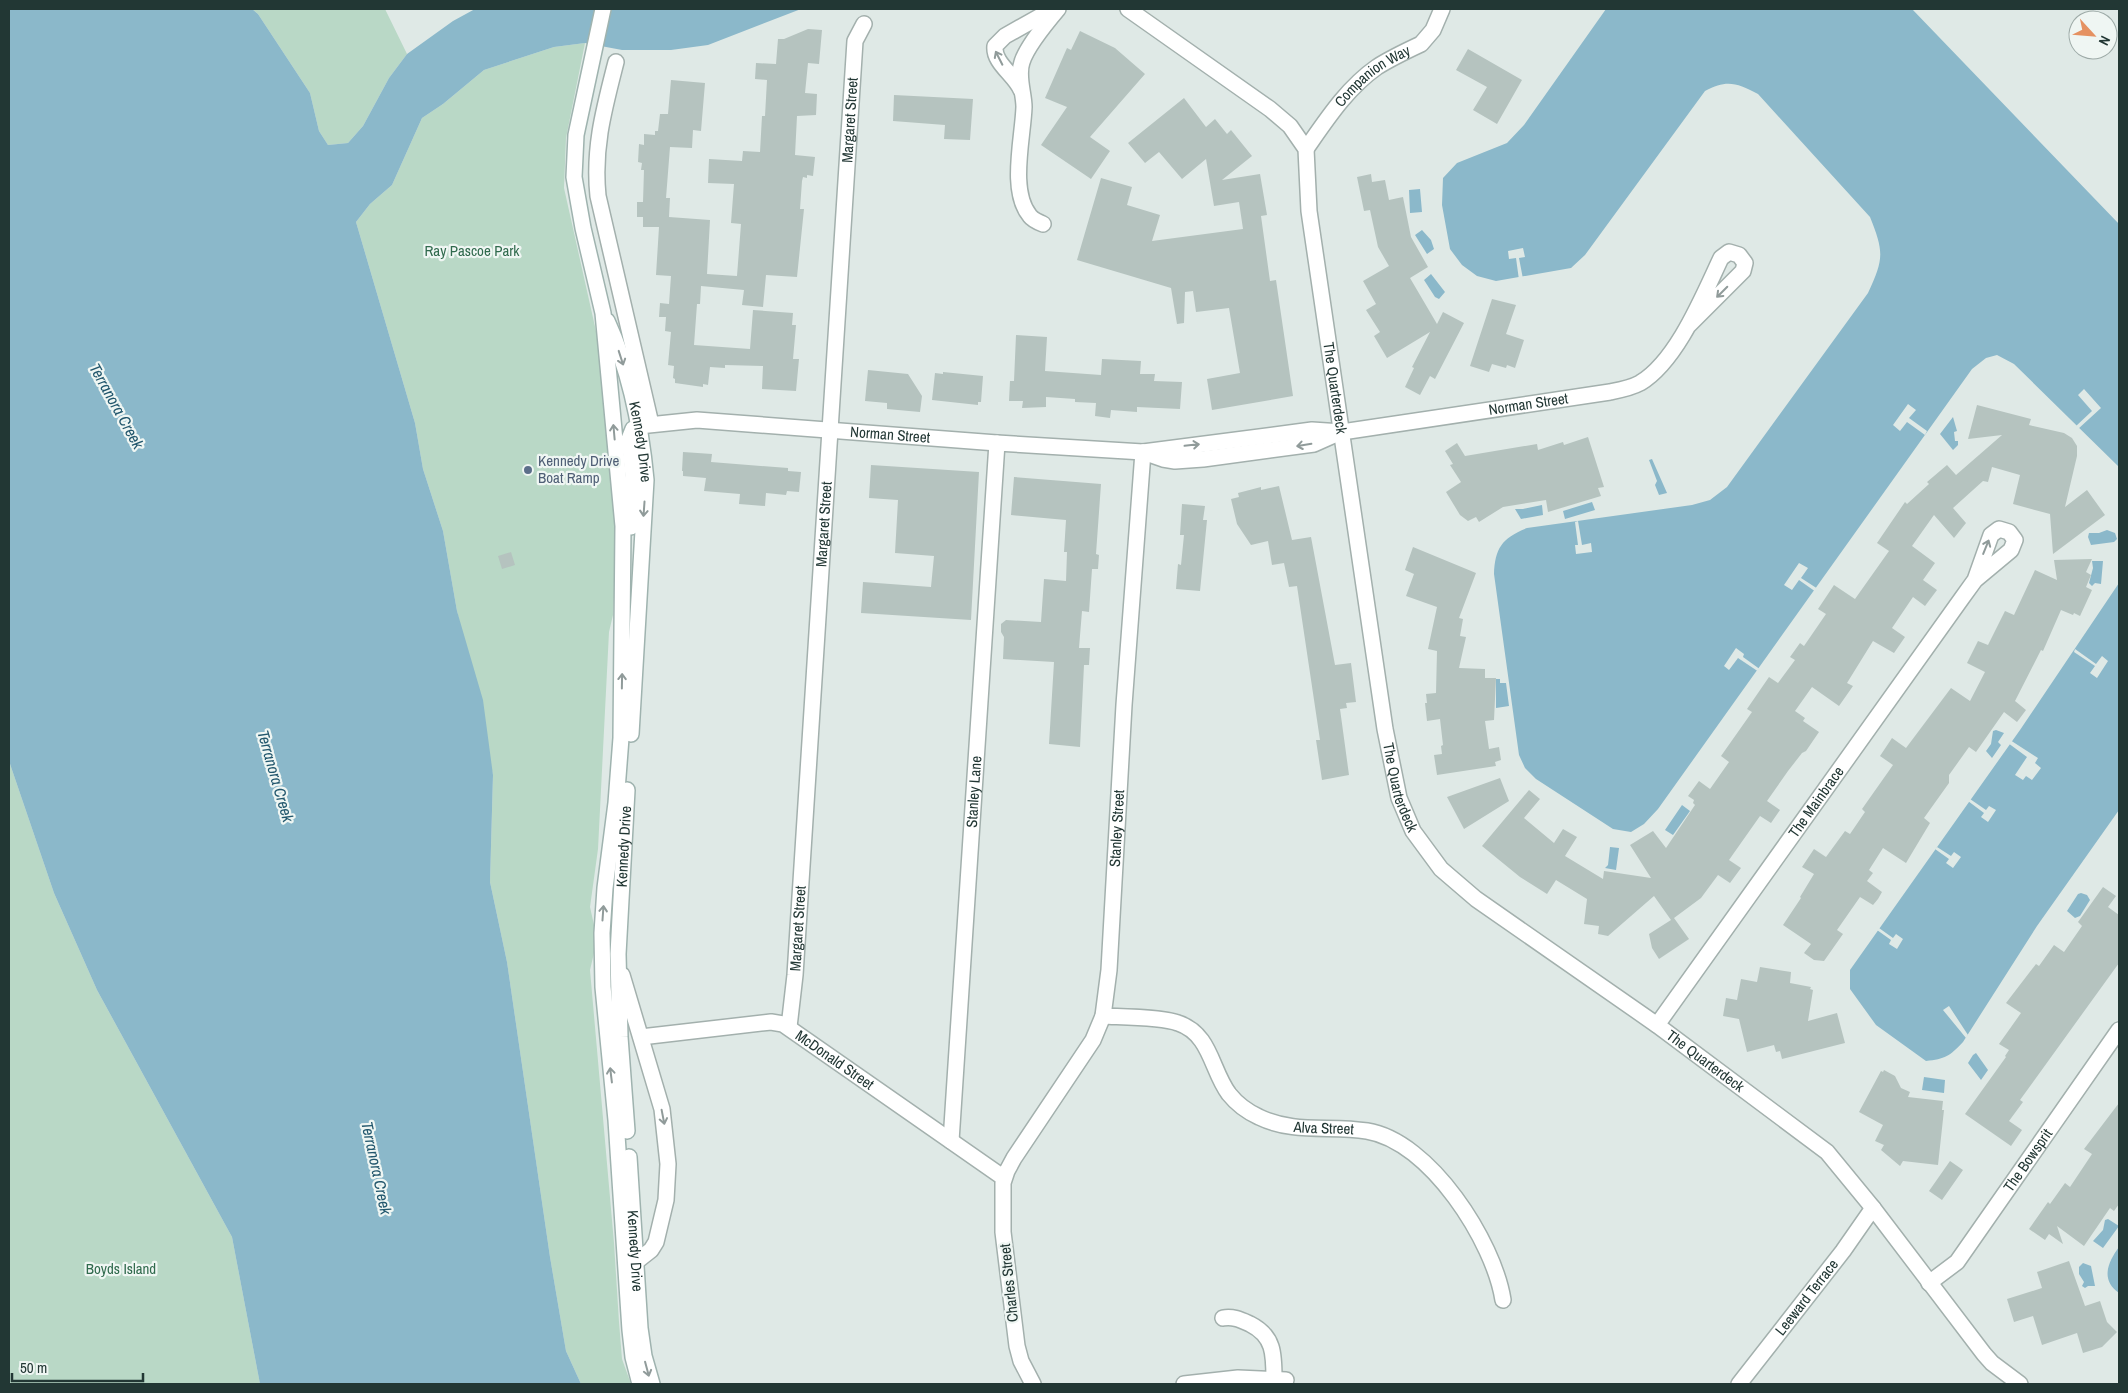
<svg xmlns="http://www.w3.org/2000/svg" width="2128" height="1393" font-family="'Archivo Narrow',sans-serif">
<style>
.green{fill:#b9d8c6}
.water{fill:#8bb8ca}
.pier{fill:#dfe9e6}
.building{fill:#b5c3bf}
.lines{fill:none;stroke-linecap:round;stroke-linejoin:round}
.street-casing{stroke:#a3b0ad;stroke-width:18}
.secondary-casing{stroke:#9fb3af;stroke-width:18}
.street{stroke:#fff;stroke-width:15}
.secondary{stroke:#fff;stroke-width:15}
.oneway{stroke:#909b9a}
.service-dot{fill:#5c6f8a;stroke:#eff6f3;stroke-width:2}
.labels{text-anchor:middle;stroke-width:4.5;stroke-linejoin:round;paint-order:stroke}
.street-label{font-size:15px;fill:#223734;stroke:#eff6f3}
.park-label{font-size:15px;fill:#306a4d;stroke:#eff6f3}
.service-label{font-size:15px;fill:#4e5e75;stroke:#eff6f3;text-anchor:start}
.water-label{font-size:16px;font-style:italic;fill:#22576d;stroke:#eff6f3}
</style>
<rect width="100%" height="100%" fill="#dfe9e6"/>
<!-- green -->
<path class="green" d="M252,9H385L407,54L389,78L363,126L348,143L328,145L319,131L310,93L258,14Z
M585,43L566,138L564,188L604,367L616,513V562L613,615L609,632L598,849L590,907L594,925V953L590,970L614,1243L619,1322L622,1359L631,1384H581L566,1351L550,1257L507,962L490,882L493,775L457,611L443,531L423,469L415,423L356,222L370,204L392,185L422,118L443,104L484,70L554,47Z
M9,761L54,893L97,990L232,1237L260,1384H9Z"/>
<!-- water -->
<path class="water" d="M9,9H252L258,14L310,93L319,131L328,145L348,143L363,126L389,78L407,54L453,21L475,9H801L708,45L671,50H622L585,43L554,47L484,70L443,104L422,118L392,185L370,204L356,222L415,423L423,469L443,531L457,611L483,700L493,775L490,882L507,962L550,1257L566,1351L581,1384H260L232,1237L97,990L54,893L9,761Z
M1606,9H1912L2119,224V467L2014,364L1997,355L1986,358L1972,369L1658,809L1644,824L1631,832L1613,829L1536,779L1525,768L1519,755L1494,574C1495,548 1502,538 1527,528L1692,505L1710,500L1727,487L1868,293C1884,259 1884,252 1870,217L1758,94C1737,83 1727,79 1705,91L1585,255L1571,268L1496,281L1477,276L1462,265L1450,249L1442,205L1443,178L1457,163L1507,143L1524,125Z
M1420,189L1422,212L1410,213L1409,190Z
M1422,230L1431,240L1434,249L1427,254L1415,235Z
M1431,274L1445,292L1439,299L1435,297L1424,280Z
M1953,417L1957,431L1954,432L1955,441H1958V445L1953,450L1940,434Z
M1652,459L1667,493L1659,495L1655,485L1657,481L1649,460Z
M1592,502L1595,510L1565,519L1563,511Z
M1542,505L1543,515L1521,519L1515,509H1523Z
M2107,530L2115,533L2117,539L2114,542L2091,545L2088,537L2089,533H2099Z
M2092,561H2103L2101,584L2095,583L2092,586L2089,583L2093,568Z
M2119,583V810L2037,926L1963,1042C1950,1056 1945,1059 1926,1061L1876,1025L1850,989V970L2020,730Z
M1496,679H1500V683H1506L1509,706L1496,708Z
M1996,730L2004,733L1998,742L2001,745L1992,758L1986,751L1991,744L1993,731Z
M1682,805L1690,811L1673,835L1665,830Z
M1610,847L1619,848L1616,870L1605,868L1608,865Z
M2081,893L2087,895L2090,900L2080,916L2075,918L2067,911L2078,894Z
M1976,1053L1988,1070L1981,1080L1968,1063L1973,1055Z
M1924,1077L1945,1080L1944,1093L1922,1090Z
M2108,1219L2119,1226L2103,1248L2093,1241L2103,1230L2105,1220Z
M2119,1247V1293C2100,1280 2108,1262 2119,1247Z
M2083,1263L2091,1266L2095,1286H2088L2085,1288L2082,1286L2084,1282L2079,1274V1267Z"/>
<!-- pier -->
<path class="pier" d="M1523,248L1525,257L1519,258L1523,279L1519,280L1516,258L1509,259L1508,251Z
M2084,389L2101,408L2078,429L2075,427L2092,411L2078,395Z
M1908,404L1916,410L1909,418L1927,431L1925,435L1907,422L1900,431L1893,425Z
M1578,521L1582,545L1591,543L1592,552L1576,554L1575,545H1578L1575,522Z
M1799,563L1808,568L1801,578L1818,589L1816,592L1799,580L1792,590L1784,585Z
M1736,648L1744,654L1743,657L1761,670L1759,672L1738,658L1729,670L1724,666Z
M2075,649L2096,664L2102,656L2108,661L2097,678L2090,673L2095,666L2074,652Z
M2010,740L2038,758L2035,763L2041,768L2032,780L2026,776L2023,780L2015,775L2027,757L2008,743Z
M1970,799L1986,810L1989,806L1996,810L1988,822L1981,817L1984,813L1968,801Z
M1937,847L1951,856L1954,852L1961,857L1953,868L1946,863L1949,859L1935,849Z
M1879,928L1893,938L1896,934L1903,939L1897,949L1889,944L1891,940L1877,930Z
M1949,1006L1968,1035L1966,1038L1943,1010Z"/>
<!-- building -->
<path class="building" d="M808,29L822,30L819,64L808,63L805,93L817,94L816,115L797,116L795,155L815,157L813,176L807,175V178L803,177L802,181L800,209H804L797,277L766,275L763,307L742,305L744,290L701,286L700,304H697L694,345L750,349L753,310L793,313L792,325H796L793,359H799L796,391L762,389L763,366L725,365V368L710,367L708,385L703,384V387L675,383V379L673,378L674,366L668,365L671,332L665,331L666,317H659L660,303L669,304L671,276L656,275L659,227H643V217H637V202H643L644,170H641L642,163L638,162L639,144L644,145V134L655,135V131H658L660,114H668L671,80L705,83L701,131L693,130L692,148L670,147L666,198H670L669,217L710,220L707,274L737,276L741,224L731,223L734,184L708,183L709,159L742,161L743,151L760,152L762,116H765L767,80L755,79L756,63L776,64L778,39H784Z
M1080,31L1115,48L1145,74L1090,137L1110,151L1091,179L1041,145L1067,107L1045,98L1067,48L1071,50Z
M1468,49L1522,80L1497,124L1473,110L1487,87L1456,70Z
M894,95L973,99L970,140L944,139L945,125L893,121Z
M1184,98L1206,127L1215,119L1227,134L1231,130L1252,156L1222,180L1260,174L1267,215L1261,216L1270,281L1276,280L1293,396L1212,410L1207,379L1240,373L1229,308L1196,312L1193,291L1185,292L1184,323L1177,324L1171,288L1077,260L1101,178L1132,187L1127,205L1160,215L1152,241L1243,229L1239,202L1214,206L1206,159L1182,179L1159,152L1145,163L1128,143Z
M1371,174L1372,182L1385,180L1389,200L1403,197L1411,237L1428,267L1410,278L1437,324L1443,312L1464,323L1435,379L1430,376L1420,395L1405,387L1414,368L1412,367L1430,332L1387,358L1374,336L1380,332L1366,310L1376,304L1363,281L1389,266L1378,247L1370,210L1364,211L1357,177Z
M1492,299L1516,305L1506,334L1524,340L1515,368L1507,365L1506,368L1492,364L1489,372L1470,366Z
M1016,335L1047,337L1045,371L1101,375L1102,359L1141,361L1140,374H1155L1154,381L1182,382L1180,409L1137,407V412L1111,410L1110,418L1095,416L1096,403L1075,402V399L1046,397V407L1022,408L1023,401H1009L1010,381H1014Z
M868,370L908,374L922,396L920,412L887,409V403L865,401Z
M943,372L983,376L981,402H978V405L932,400L935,373L943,374Z
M1977,405L2031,419L2029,425L2064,433L2072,438L2077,446V456L2065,507L2087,490L2105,515L2053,554L2050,514L2013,504L2020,475L1992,467L1988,482L1983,481L1953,508L1966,523L1954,538L1934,515L1912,546L1935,563L1923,580L1937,590L1925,606L1913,597L1892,628L1905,637L1894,653L1873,641L1847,683L1853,686L1839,706L1812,687L1795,711L1805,718L1803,721L1819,732L1806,751L1802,753L1788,771L1767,801L1780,810L1771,823L1760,816L1729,860L1741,868L1730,883L1718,875L1701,898L1674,918L1689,939L1659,959L1652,948L1649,934L1671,920L1654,896L1608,936L1598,934L1599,926L1584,924L1587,899L1556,880L1547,894L1520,877L1482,846L1529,790L1540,799L1524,818L1554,843L1563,829L1577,837L1565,856L1603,879L1604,871L1651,878L1630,845L1653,831L1666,848L1695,805L1693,803L1694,800L1688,796L1699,781L1710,789L1729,762L1721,756L1752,712L1747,709L1769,677L1778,683L1795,660L1790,657L1800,643L1804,646L1826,614L1818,609L1834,585L1855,599L1889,551L1877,543L1905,502L1907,504L1929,484L1927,482L1947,465L1956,475L2002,435L1968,439Z
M1588,437L1604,487L1598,488L1601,496L1548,512L1546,500L1503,507L1479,522L1476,517L1468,521L1460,515L1446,492L1461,482L1450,465L1453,464L1445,451L1457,443L1465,456L1537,444L1538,450L1563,442L1564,445Z
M683,452L712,454L711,462L788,468V471L801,472L799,492L787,491L786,495L766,493L765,506L739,504L740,494L704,491L706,478L683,476V471H682Z
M871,465L979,472L971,620L861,613L863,582L931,587L934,556L895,553L898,500L869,498Z
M1014,477L1101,484L1096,554L1099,555L1098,569H1092L1089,612L1082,611L1079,648H1090L1089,665H1084L1080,747L1049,744L1054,662L1003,659L1004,637L1001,632V624L1006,620L1041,622L1044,579L1066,581L1067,552H1064L1066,520L1011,515Z
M1279,486L1292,540L1311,537L1335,665L1351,663L1356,702L1346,703L1347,708L1340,709L1349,775L1322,780L1316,740H1320L1297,586L1289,587L1284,563L1272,565L1268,541L1251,545L1237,524L1231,499L1239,497L1238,493L1261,487V490Z
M1182,504L1205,506L1203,520H1207L1200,591L1176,589L1178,564L1181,565L1184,535H1180Z
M1413,547L1476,573L1459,618L1463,619L1460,636L1466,637L1459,668L1485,669V678H1496L1494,720L1485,721L1489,749L1499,747L1501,760L1495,762L1496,766L1437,775L1434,755L1442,754L1441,746L1443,745L1440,719L1427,721L1425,703H1427L1426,694L1436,693L1437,651L1428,649L1437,607L1406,596L1414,574L1405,570Z
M511,552L515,565L502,569L498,556Z
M2092,559L2086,572L2091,575L2086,587L2092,590L2080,616L2074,613L2073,615L2061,610L2043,651L2041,650L2015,701L2026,710L2017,722L2004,712L1976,752L1969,747L1949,775V783L1924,818L1930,823L1906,863L1883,848L1869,870L1873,873L1867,881L1882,892L1878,899L1873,905L1860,897L1837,930L1843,934L1824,961L1814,960L1804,953L1811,944L1783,925L1801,898L1800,897L1814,874L1802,867L1814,849L1826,857L1845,831L1850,834L1865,812L1862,809L1893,765L1880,756L1892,738L1906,748L1951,688L1970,701L1985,672L1967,663L1978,641L1988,645L2005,611L2014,615L2035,570L2057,580L2054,560Z
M1500,778L1509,801L1464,829L1447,797Z
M2103,887L2116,896L2108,907L2119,915V963L2020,1100L2023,1102L2009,1121L2022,1130L2011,1146L1965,1114L2006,1057L2005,1056L2009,1050L1999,1044L2021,1013L2006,1003L2036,964L2039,966L2054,945L2064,952L2082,926L2078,922Z
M1760,967L1791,972L1790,983L1811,987L1810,989L1813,990L1808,1021L1837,1013L1845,1043L1782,1059L1780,1051L1776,1052L1774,1045L1747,1052L1739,1019L1723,1016L1726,998L1737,1000L1741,979L1757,982Z
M1884,1070L1895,1076L1901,1088L1910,1092L1908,1097L1943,1101L1942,1110H1944L1938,1165L1903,1161L1900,1166L1881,1150L1884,1145L1875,1141L1883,1125L1859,1112L1881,1071L1883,1072Z
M2119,1103V1204L2114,1211L2110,1208L2084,1246L2057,1226L2063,1244L2049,1234L2045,1240L2029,1229L2048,1202L2050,1204L2065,1183L2070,1187L2092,1154L2084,1149Z
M1950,1161L1963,1170L1942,1200L1929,1191Z
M2069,1261L2085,1306L2100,1301L2107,1322L2117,1332L2102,1347L2083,1353L2077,1333L2042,1345L2033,1316L2014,1322L2007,1299L2042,1288L2037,1272Z"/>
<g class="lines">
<defs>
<g id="street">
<path id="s1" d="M1128,9L1270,109L1290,126L1306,149L1309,211L1385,729L1399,798L1413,831L1441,869L1476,899L1657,1025L1827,1152L1873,1208L1984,1354L1992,1363L2020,1384"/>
<path d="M616,62C604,109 593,148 598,196L651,424"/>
<path d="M1021,90C1015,75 993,63 995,46L1005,36L1053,9"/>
<path id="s2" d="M1306,149C1327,119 1347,88 1377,67C1391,58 1406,51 1421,44L1433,30L1442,9"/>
<path d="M1043,224C1038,222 1033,220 1030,216C1009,191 1023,138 1024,107C1024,93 1017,76 1022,62C1027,46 1047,22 1058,9"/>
<path id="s3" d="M639,426L697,420L997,443L1143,452L1163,459L1175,461L1203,459L1314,444L1341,432"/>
<path id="s4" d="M1143,452L1312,430L1342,432L1610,392C1620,390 1631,388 1640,383C1677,361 1703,296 1721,258L1729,252L1739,255L1745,263L1743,271L1688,326"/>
<path d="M622,975L662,1109L668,1164L666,1200L656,1242L651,1250L637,1261"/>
<path id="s5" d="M1103,1016C1122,1017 1162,1017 1178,1023C1211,1034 1211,1070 1229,1094C1237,1104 1248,1112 1259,1117C1294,1134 1330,1125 1367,1131C1430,1141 1494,1242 1503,1300"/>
<path id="s6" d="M1657,1025L1962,598L1975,580L2011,550L2015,540L2009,532L1999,529L1991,535L1975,580"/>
<path id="s7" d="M789,1027L795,975L855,41L864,24"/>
<path id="s8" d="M641,1037L771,1022L783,1024L1004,1178"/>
<path id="s9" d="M951,1141L997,443"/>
<path id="s10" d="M1929,1283L1957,1262L2119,1030"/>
<path d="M1223,1318C1233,1316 1241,1320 1250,1324C1274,1336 1274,1354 1274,1379"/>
<path id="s11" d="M1033,1384L1021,1361L1017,1346L1003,1232V1183L1007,1171L1014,1158L1093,1040L1103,1016L1109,970L1124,705L1143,452"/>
<path d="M1184,1384L1238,1378L1286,1380"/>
<path id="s12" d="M1739,1384L1843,1251L1873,1208"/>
</g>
<g id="secondary">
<path d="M603,9L576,135L574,177L583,228L603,313L623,526L621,738L616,803L605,888L602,933L603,987L616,1120L630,1330L633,1357L640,1384"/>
<path id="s13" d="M607,321C630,371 641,426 646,480L631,734"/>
<path d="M631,527L633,476L629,439L633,429L639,426"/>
<path id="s14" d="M627,1131L620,1037L618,954L627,790"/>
<path id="s15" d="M629,1157L640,1328L644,1356L652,1384"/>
</g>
</defs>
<!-- street casing -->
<use href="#street" class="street-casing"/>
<!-- secondary casing -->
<use href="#secondary" class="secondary-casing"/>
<!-- street -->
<use href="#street" class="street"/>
<!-- secondary -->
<use href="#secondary" class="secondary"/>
</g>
<!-- one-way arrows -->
<defs><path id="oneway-shaft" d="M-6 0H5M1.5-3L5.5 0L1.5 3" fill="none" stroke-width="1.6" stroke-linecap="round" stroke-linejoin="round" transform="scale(1.25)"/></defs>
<g class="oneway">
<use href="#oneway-shaft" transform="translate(999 58) rotate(-117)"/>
<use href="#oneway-shaft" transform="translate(1722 292) rotate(135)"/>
<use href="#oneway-shaft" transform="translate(621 358) rotate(72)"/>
<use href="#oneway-shaft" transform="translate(614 432) rotate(-95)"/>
<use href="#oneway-shaft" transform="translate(1192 445) rotate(-6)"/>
<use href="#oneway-shaft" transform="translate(1304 445) rotate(171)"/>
<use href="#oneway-shaft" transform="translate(644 509) rotate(94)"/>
<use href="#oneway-shaft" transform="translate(1986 547) rotate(-68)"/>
<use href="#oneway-shaft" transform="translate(622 681) rotate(-89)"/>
<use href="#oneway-shaft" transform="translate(603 913) rotate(-86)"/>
<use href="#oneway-shaft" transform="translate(611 1075) rotate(-97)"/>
<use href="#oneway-shaft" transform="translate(663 1117) rotate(79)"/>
<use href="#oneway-shaft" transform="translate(647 1369) rotate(75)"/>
</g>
<!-- markers -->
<circle class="service-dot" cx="528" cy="470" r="5"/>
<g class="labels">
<!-- street labels -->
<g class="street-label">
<text dy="5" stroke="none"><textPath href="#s2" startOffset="100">Companion Way</textPath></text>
<text dy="5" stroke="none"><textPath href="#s7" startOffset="909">Margaret Street</textPath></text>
<text dy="5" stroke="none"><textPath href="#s1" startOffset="469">The Quarterdeck</textPath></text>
<text dy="5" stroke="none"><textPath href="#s4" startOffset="389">Norman Street</textPath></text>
<text dy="5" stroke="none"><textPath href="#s3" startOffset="252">Norman Street</textPath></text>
<text dy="5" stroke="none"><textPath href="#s13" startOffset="126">Kennedy Drive</textPath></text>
<text dy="5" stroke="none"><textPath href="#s7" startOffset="504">Margaret Street</textPath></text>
<text dy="5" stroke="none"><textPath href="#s1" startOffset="874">The Quarterdeck</textPath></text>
<text dy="5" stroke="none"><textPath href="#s9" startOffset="350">Stanley Lane</textPath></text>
<text dy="5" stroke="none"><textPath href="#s6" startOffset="274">The Mainbrace</textPath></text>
<text dy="5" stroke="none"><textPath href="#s11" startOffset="589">Stanley Street</textPath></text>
<text dy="5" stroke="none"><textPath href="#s14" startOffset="285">Kennedy Drive</textPath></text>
<text dy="5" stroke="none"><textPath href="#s7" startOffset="99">Margaret Street</textPath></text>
<text dy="5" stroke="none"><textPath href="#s8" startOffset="206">McDonald Street</textPath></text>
<text dy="5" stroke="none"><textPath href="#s1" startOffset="1294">The Quarterdeck</textPath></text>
<text dy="5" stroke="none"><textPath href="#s5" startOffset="270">Alva Street</textPath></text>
<text dy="5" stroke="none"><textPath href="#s10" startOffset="159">The Bowsprit</textPath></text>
<text dy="5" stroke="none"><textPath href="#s15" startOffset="94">Kennedy Drive</textPath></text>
<text transform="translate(1009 1283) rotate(-96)" y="5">Charles Street</text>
<text dy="5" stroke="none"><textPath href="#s12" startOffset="110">Leeward Terrace</textPath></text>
</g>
<!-- park labels -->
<g class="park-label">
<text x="472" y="256">Ray Pascoe Park</text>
<text x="121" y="1274">Boyds Island</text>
</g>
<!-- service labels -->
<g class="service-label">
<text x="538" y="466">Kennedy Drive<tspan x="538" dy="17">Boat Ramp</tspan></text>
</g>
<!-- water labels -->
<g class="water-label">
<text transform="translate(117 406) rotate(61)" y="6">Terranora Creek</text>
<text transform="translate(276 776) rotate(74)" y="6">Terranora Creek</text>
<text transform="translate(377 1168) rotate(78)" y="6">Terranora Creek</text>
</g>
</g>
<!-- border -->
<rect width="2128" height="1393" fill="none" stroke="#223734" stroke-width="20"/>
<!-- north arrow -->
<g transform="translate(2093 35) rotate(116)"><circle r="24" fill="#eff6f3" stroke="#9daaa7"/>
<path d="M0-4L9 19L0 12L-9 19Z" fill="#e59161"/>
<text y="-8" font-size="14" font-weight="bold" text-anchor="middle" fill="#223734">N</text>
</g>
<!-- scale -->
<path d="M12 1373v8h131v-8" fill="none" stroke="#223734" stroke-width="2.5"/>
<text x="20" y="1373" font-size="15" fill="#223734" stroke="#eff6f3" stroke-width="4" paint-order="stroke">50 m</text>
</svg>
